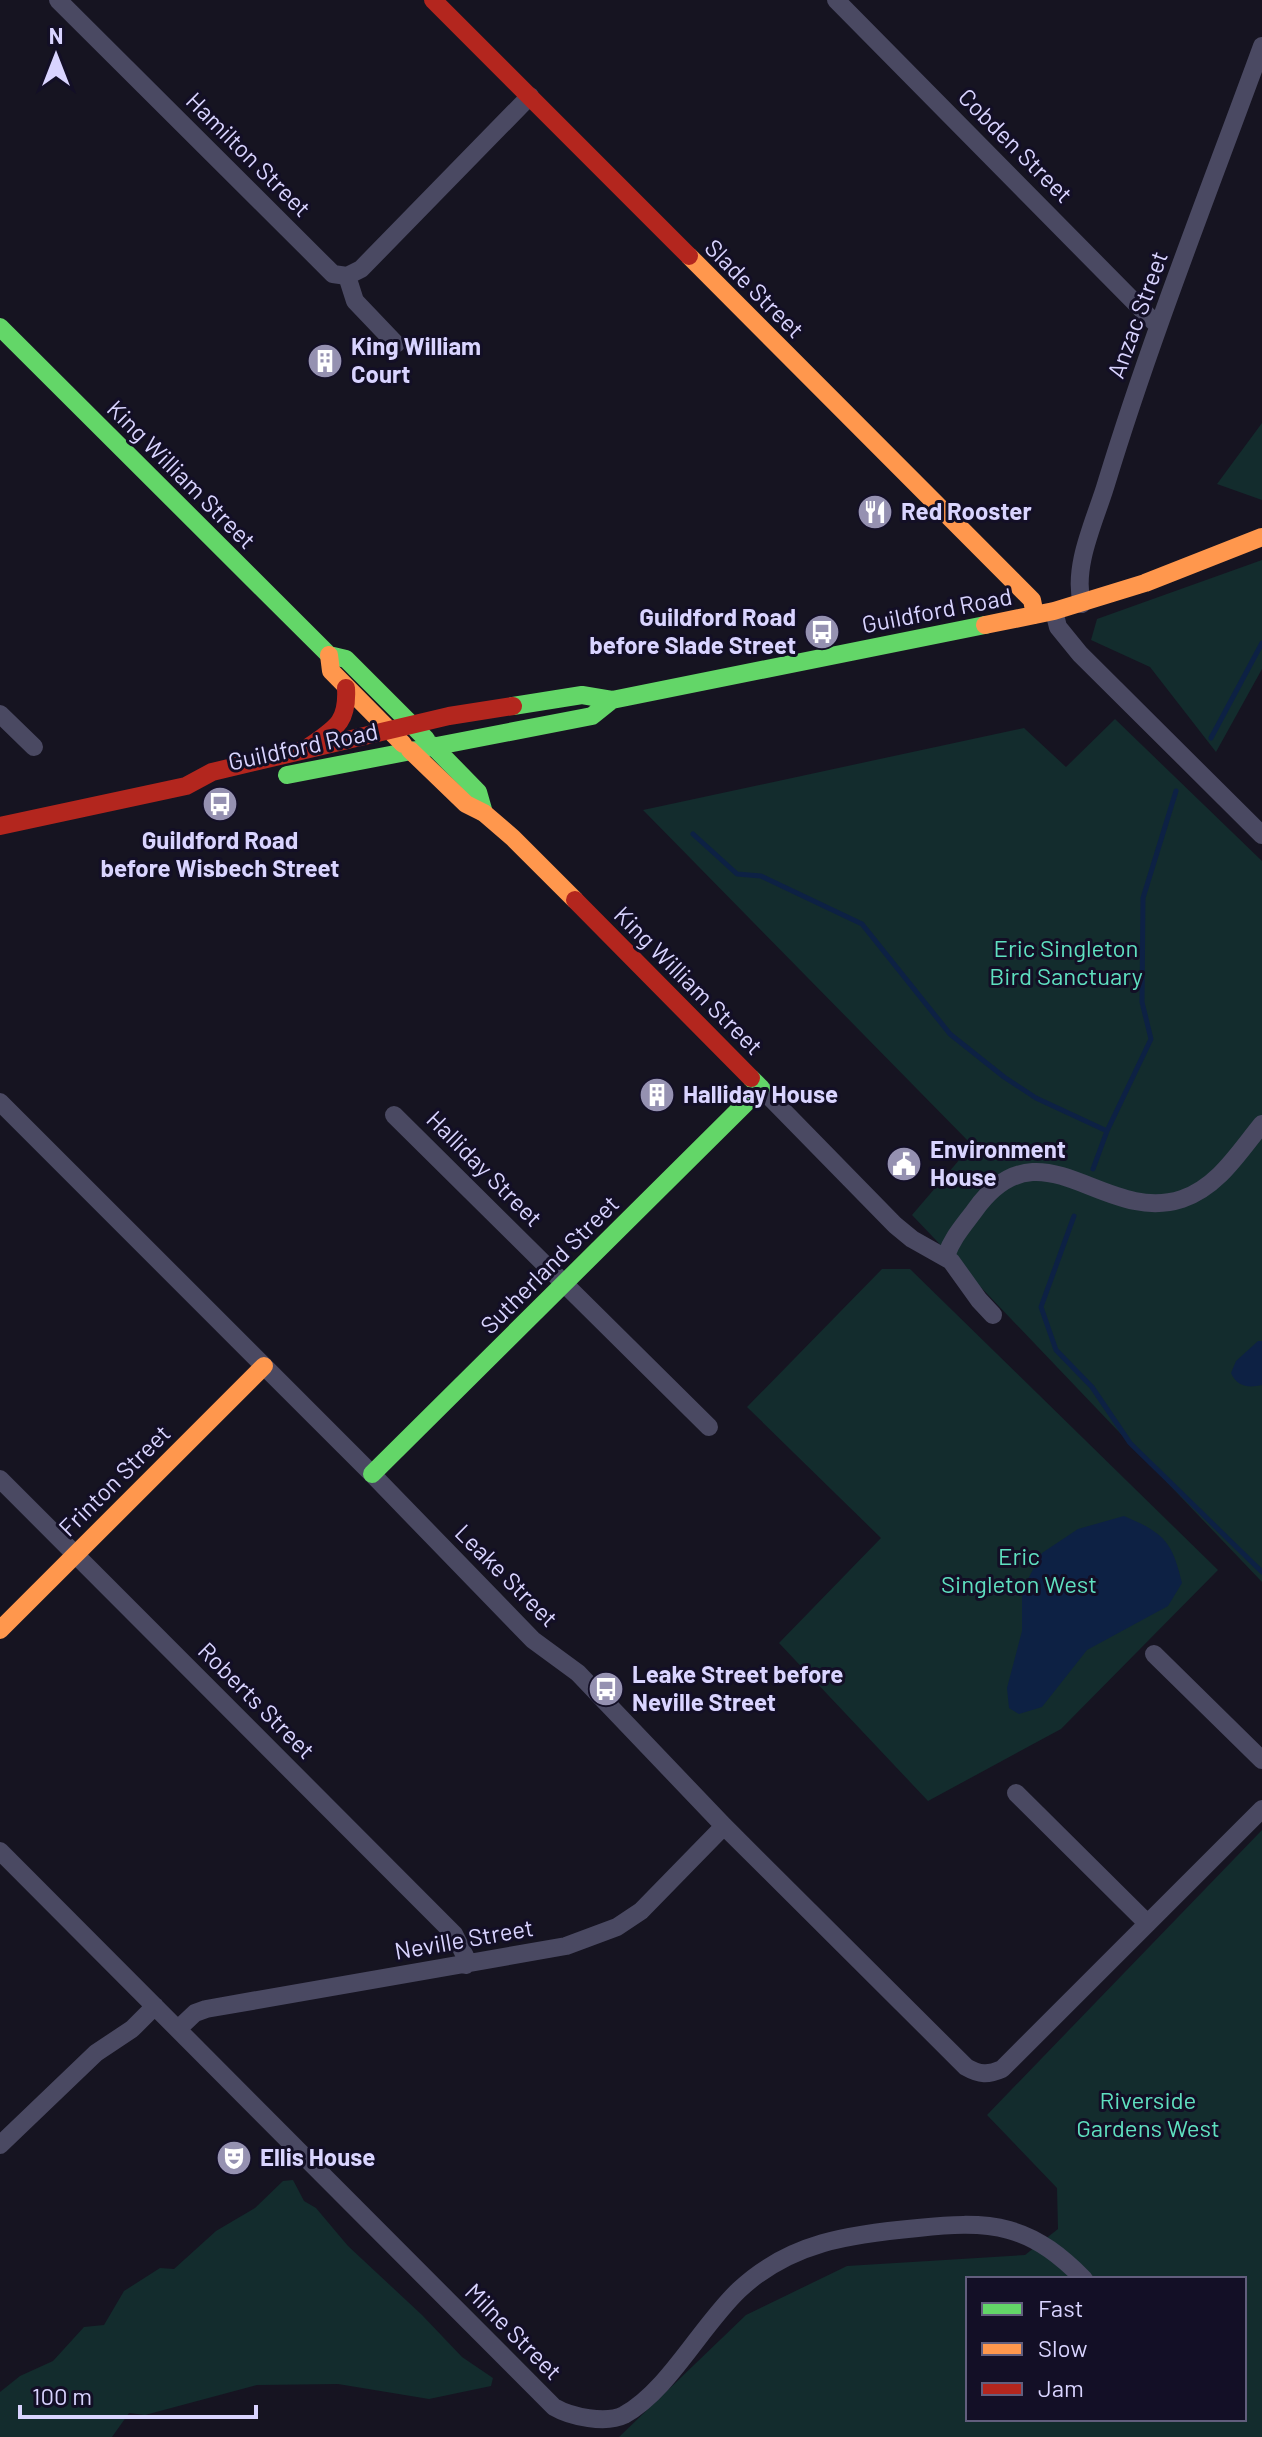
<svg xmlns="http://www.w3.org/2000/svg" width="1262" height="2437" font-family="Barlow,sans-serif">
<style>
.green{fill:#132c2d;fill-rule:evenodd}
.water{fill:#0d2144}
.lines{fill:none;stroke-linecap:round;stroke-linejoin:round}
.stream{stroke:#0d2144;stroke-width:5}
.street{stroke:#4a4962;stroke-width:18}
.fast{stroke:#63d668;stroke-width:18}
.slow{stroke:#ff974d;stroke-width:18}
.jam{stroke:#b3261e;stroke-width:18}
.labels{text-anchor:middle;stroke-width:6;stroke-linejoin:round;paint-order:stroke}
.street-label{font-size:24px;fill:#d9d4ff;stroke:#130f26}
.poi-label{font-size:24px;font-weight:bold;fill:#d9d4ff;stroke:#130f26;text-anchor:start}
.park-label{font-size:24px;fill:#5fe0c0;stroke:#130f26}
</style>
<rect width="100%" height="100%" fill="#161421"/>
<!-- green -->
<path class="green" d="M1262,423V500L1217,484Z
M1262,560V669L1216,752L1150,667L1091,640L1097,619Z
M1115,719L1262,861V1582L912,1215L972,1145L643,810L1024,728L1066,767Z
M882,1269H910L1218,1570L1061,1729L928,1801L779,1643L881,1538L747,1407Z
M1262,1830V2437H619L746,2315L847,2266L1025,2255L1058,2229L1057,2188L987,2115ZM968,2279H1244V2419H968Z
M293,2180L304,2201L316,2208L348,2246L422,2315L462,2357L493,2378L491,2386L429,2399L338,2384L257,2385L145,2415L129,2413L112,2437H0V2392L20,2376L53,2361L84,2327L104,2325L124,2291L160,2268L174,2269L216,2231L255,2208L283,2181Z"/>
<!-- water -->
<path class="water" d="M1258,1341H1262V1385C1249,1388 1237,1387 1231,1373L1236,1361Z
M1124,1516C1164,1533 1172,1541 1182,1583L1168,1606L1087,1650L1042,1707L1019,1714L1009,1708L1007,1688L1022,1631V1590L1042,1553L1078,1529Z"/>
<g class="lines">
<!-- stream -->
<path class="stream" d="M1211,738L1262,643
M693,834L737,874L761,876L862,924L950,1034L1004,1077L1036,1098L1107,1131
M1093,1169L1107,1131L1151,1039L1142,1002L1143,898L1176,791
M1074,1216L1041,1307L1056,1350L1092,1387L1130,1443L1262,1572"/>
<!-- street -->
<path class="street" d="M58,0L333,274L347,276L355,301L396,344
M836,0L1158,326
M347,276L361,269L530,96
M1082,604C1072,565 1096,519 1107,481C1152,334 1209,191 1262,46
M1054,611L1058,627L1080,654L1262,835
M0,714L34,747
M761,1088L895,1225L912,1239L951,1261L979,1300L993,1315
M0,1102L372,1474L533,1640L578,1673L724,1826L966,2067C980,2075 988,2075 1002,2069L1262,1809
M394,1115L709,1427
M946,1256C952,1238 964,1225 975,1210C1041,1118 1102,1225 1182,1199C1218,1187 1239,1152 1262,1124
M0,1479L454,1934L465,1956L466,1965
M1154,1654L1262,1760
M1016,1793L1147,1923
M0,1851L554,2407C571,2417 606,2424 624,2415C668,2391 701,2326 739,2290C790,2242 851,2234 918,2228C947,2225 980,2222 1009,2230C1039,2238 1062,2257 1084,2279
M178,2029L195,2013L206,2009L566,1946L617,1927L641,1911L724,1826
M0,2145L96,2053L132,2029L155,2006"/>
<!-- fast -->
<path class="fast" d="M0,327L329,655L346,659L426,739
M513,706L582,695L612,700L985,625
M432,745L478,792L484,813
M287,775L592,716L612,700
M372,1474L761,1088L751,1078"/>
<!-- slow -->
<path class="slow" d="M689,256L1032,600L1035,615
M985,625L1054,611L1145,583L1262,537
M329,655L331,671L403,744
M410,750L466,804L484,813L513,838L575,900
M0,1630L264,1366"/>
<!-- jam -->
<path class="jam" d="M433,0L689,256
M310,746C336,728 348,722 346,688
M0,826L186,786L212,772L449,716L513,706
M575,900L751,1078"/>
</g>
<!-- icons -->
<defs>
<symbol id="building-disc" viewBox="-11 -11 22 22"><circle r="9.5" fill="#9591b1" stroke="#130f26"/><path d="M-4-6H4V6H1V3H-1V6H-4ZM-2.5-4.3h1.7v1.8h-1.7ZM.8-4.3h1.7v1.8H.8ZM-2.5-1h1.7V.8h-1.7ZM.8-1h1.7V.8H.8Z" fill="#fff"/></symbol>
<symbol id="restaurant-disc" viewBox="-11 -11 22 22"><circle r="9.5" fill="#9591b1" stroke="#130f26"/><path d="M-5-6h1v4h1v-4h1v4h1v-4h1v5L-1.5 .5V6h-2V.5L-5-1ZM5-6V6H3V1.5H1.5Q1.5-4 5-6Z" fill="#fff"/></symbol>
<symbol id="bus-disc" viewBox="-11 -11 22 22"><circle r="9.5" fill="#9591b1" stroke="#130f26"/><path d="M-5-6H5V4H4V6H2V4H-2V6H-4V4H-5ZM-3.5-4V0h7V-4ZM-3.5 1.2v1.5H-2V1.2ZM2 1.2v1.5H3.5V1.2Z" fill="#fff"/></symbol>
<symbol id="civic-disc" viewBox="-11 -11 22 22"><circle r="9.5" fill="#9591b1" stroke="#130f26"/><path d="M-.6-6.5H3V-4.5H.6V-3L4-1V1h2V6H-6V1h2V-1L-.6-3ZM-1.2 2.5V6h2.4V2.5Z" fill="#fff"/></symbol>
<symbol id="theatre-disc" viewBox="-11 -11 22 22"><circle r="9.5" fill="#9591b1" stroke="#130f26"/><path d="M-5-5.5Q0-4 5-5.5V0Q5 5 0 6Q-5 5-5 0ZM-3.3-2.5H-1v1.5H-3.3ZM1-2.5H3.3v1.5H1ZM-2.8 1Q0 5.5 2.8 1Z" fill="#fff"/></symbol>
</defs>
<g fill-rule="evenodd">
<use href="#building-disc" x="305" y="341" width="40" height="40"/>
<use href="#restaurant-disc" x="855" y="492" width="40" height="40"/>
<use href="#bus-disc" x="802" y="612" width="40" height="40"/>
<use href="#bus-disc" x="200" y="784" width="40" height="40"/>
<use href="#building-disc" x="637" y="1075" width="40" height="40"/>
<use href="#civic-disc" x="884" y="1144" width="40" height="40"/>
<use href="#bus-disc" x="586" y="1669" width="40" height="40"/>
<use href="#theatre-disc" x="214" y="2138" width="40" height="40"/>
</g>
<g class="labels">
<!-- street labels -->
<g class="street-label">
<text transform="translate(1015 146) rotate(45)" y="8">Cobden Street</text>
<text transform="translate(248 155) rotate(45)" y="8">Hamilton Street</text>
<text transform="translate(754 289) rotate(45)" y="8">Slade Street</text>
<text transform="translate(1138 315) rotate(-70)" y="8">Anzac Street</text>
<text transform="translate(181 475) rotate(45)" y="8">King William Street</text>
<text transform="translate(937 611) rotate(-11)" y="8">Guildford Road</text>
<text transform="translate(303 747) rotate(-12)" y="8">Guildford Road</text>
<text transform="translate(688 981) rotate(45)" y="8">King William Street</text>
<text transform="translate(484 1169) rotate(45)" y="8">Halliday Street</text>
<text transform="translate(550 1265) rotate(-45)" y="8">Sutherland Street</text>
<text transform="translate(115 1481) rotate(-45)" y="8">Frinton Street</text>
<text transform="translate(506 1576) rotate(45)" y="8">Leake Street</text>
<text transform="translate(256 1701) rotate(45)" y="8">Roberts Street</text>
<text transform="translate(464 1940) rotate(-10)" y="8">Neville Street</text>
<text transform="translate(513 2332) rotate(45)" y="8">Milne Street</text>
</g>
<!-- poi labels -->
<g class="poi-label">
<text x="351" y="355">King William<tspan x="351" dy="28">Court</tspan></text>
<text x="901" y="520">Red Rooster</text>
<text x="796" y="626" text-anchor="end">Guildford Road<tspan x="796" dy="28">before Slade Street</tspan></text>
<text x="220" y="849" text-anchor="middle">Guildford Road<tspan x="220" dy="28">before Wisbech Street</tspan></text>
<text x="683" y="1103">Halliday House</text>
<text x="930" y="1158">Environment<tspan x="930" dy="28">House</tspan></text>
<text x="632" y="1683">Leake Street before<tspan x="632" dy="28">Neville Street</tspan></text>
<text x="260" y="2166">Ellis House</text>
</g>
<!-- park labels -->
<g class="park-label">
<text x="1066" y="957">Eric Singleton<tspan x="1066" dy="28">Bird Sanctuary</tspan></text>
<text x="1019" y="1565">Eric<tspan x="1019" dy="28">Singleton West</tspan></text>
<text x="1148" y="2109">Riverside<tspan x="1148" dy="28">Gardens West</tspan></text>
</g>
</g>
<!-- legend -->
<rect x="966" y="2277" width="280" height="144" fill="#130f26" stroke="#625e7d" stroke-width="2"/>
<rect x="982" y="2303" width="40" height="12" fill="#63d668" stroke="#625e7d" stroke-width="2"/>
<text x="1038" y="2317" font-size="24" fill="#d9d4ff">Fast</text>
<rect x="982" y="2343" width="40" height="12" fill="#ff974d" stroke="#625e7d" stroke-width="2"/>
<text x="1038" y="2357" font-size="24" fill="#d9d4ff">Slow</text>
<rect x="982" y="2383" width="40" height="12" fill="#b3261e" stroke="#625e7d" stroke-width="2"/>
<text x="1038" y="2397" font-size="24" fill="#d9d4ff">Jam</text>
<!-- north arrow -->
<g transform="translate(56 56)" stroke="#130f26" stroke-width="6" paint-order="stroke">
<path d="M0-6L14 30L0 20L-14 30Z" fill="#d9d4ff"/>
<text y="-12" font-size="22" font-weight="bold" text-anchor="middle" fill="#d9d4ff">N</text>
</g>
<!-- scale -->
<path d="M20 2405v12h236v-12" fill="none" stroke="#d9d4ff" stroke-width="4"/>
<text x="32" y="2405" font-size="24" fill="#d9d4ff" stroke="#130f26" stroke-width="6" paint-order="stroke">100 m</text>
</svg>
